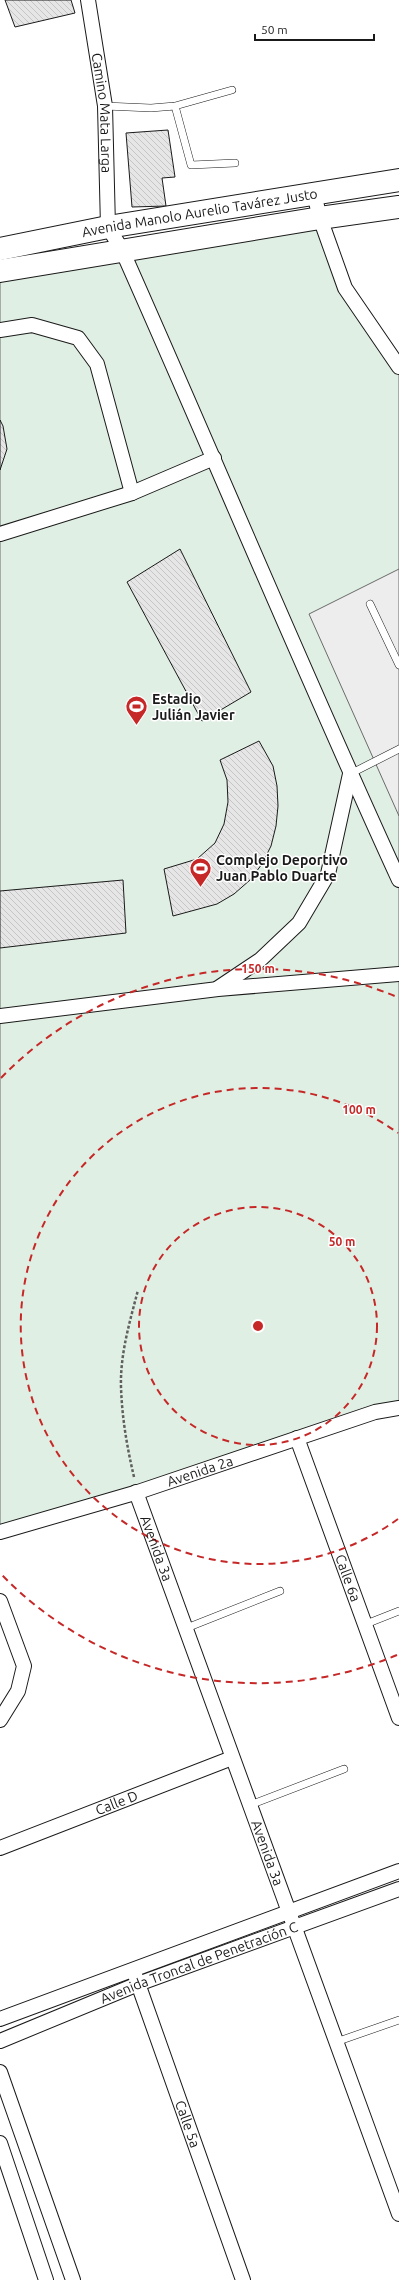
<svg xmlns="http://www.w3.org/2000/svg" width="399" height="2280" font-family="Ubuntu,sans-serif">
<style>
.grass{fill:#e0efe3;stroke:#6a6a6a}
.parking{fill:#ededed;stroke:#6a6a6a}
.building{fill:url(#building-back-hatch);stroke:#1a1a1a}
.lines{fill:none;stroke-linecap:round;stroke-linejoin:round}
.lane-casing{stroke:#1a1a1a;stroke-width:8}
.street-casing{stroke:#1a1a1a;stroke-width:16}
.primary-casing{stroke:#1a1a1a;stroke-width:24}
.path{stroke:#5f5f5f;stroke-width:2.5;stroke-dasharray:3 2;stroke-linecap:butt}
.lane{stroke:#fff;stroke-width:7}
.street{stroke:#fff;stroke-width:14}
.primary{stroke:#fff;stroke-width:22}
.ring{fill:none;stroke:#c62828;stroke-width:2;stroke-dasharray:7 5}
.labels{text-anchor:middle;stroke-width:3;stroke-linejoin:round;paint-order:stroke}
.street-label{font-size:14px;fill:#1a1a1a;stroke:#fff}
.poi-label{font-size:14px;font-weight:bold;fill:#1a1a1a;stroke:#fff;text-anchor:start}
.centre{fill:#c62828;stroke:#fff;stroke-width:2}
.ring-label{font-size:12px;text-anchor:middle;font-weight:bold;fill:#c62828;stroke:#fff;stroke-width:3;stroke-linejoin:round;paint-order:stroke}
</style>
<defs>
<pattern id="building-back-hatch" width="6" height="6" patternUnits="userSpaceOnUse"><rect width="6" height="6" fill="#e6e6e6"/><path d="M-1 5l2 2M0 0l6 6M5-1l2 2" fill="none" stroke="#c5c5c5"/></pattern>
</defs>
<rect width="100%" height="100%" fill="#fff"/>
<!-- grass -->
<path class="grass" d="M320,218L345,288L399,367V1408L0,1528V272Z"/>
<!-- parking -->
<path class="parking" d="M399,569V816L309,614Z"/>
<!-- building -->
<path class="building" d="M5,0H71L75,13L15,27Z
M168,130L175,177L162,178L166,206L132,207L126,133Z
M0,420L3,426L7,449L0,470Z
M180,549L251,692L202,721L127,582Z
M259,741L273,766L277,786L278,806L276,826L271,846L262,864L250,880L234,894L217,904L173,916L164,869L197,859L215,843L224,824L228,802L227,780L220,760Z
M123,880L126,933L0,948V891Z"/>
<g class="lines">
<defs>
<path id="lane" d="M105,106L151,108L175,106L232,90
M175,106L191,165L235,163
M370,604L399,665
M350,774L399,749
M366,1624L399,1611
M184,1629L280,1591
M250,1805L344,1769
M336,2042L399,2020"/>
<g id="street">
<path id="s1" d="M88,0L105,106L108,227L122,250C215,459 303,671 399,880"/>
<path d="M314,194L320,218L345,288L399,367"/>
<path d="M0,330L32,325L78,338L97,364L132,493"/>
<path d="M0,534L132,493L214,458"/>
<path d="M218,988L260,960L299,923L328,874L350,774"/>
<path d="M0,1016L218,989L399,974"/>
<path id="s2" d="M297,1438L399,1718"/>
<path id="s3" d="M136,1492L399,2214"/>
<path id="s4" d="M0,1532L138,1492L375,1412L399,1408"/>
<path d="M0,1601L24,1666L18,1691L0,1720"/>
<path id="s5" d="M0,1848L232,1758"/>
<path id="s6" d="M135,1975L243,2280"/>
<path d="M0,2019L399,1871"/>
<path id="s7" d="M0,2041L138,1984L399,1889"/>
<path d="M0,2072L73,2280"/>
<path d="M0,2143L46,2280"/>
</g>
<g id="primary">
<path id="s8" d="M0,249L108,227L399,180"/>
<path d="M0,271L320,218L399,207"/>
</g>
</defs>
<!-- lane casing -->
<use href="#lane" class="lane-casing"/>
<!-- street casing -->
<use href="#street" class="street-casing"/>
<!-- primary casing -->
<use href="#primary" class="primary-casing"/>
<!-- path -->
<path class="path" d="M134,1477C127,1447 122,1418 121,1387C120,1354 130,1321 138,1290"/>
<!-- lane -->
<use href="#lane" class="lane"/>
<!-- street -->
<use href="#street" class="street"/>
<!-- primary -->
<use href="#primary" class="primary"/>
</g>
<!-- distance rings -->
<g class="ring">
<circle cx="258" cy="1326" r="119"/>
<path d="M398 1519A238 238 0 1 1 398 1133"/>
<path d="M397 1655A357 357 0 0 1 1 1574M1 1078A357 357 0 0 1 397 997"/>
</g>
<!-- icons -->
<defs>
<symbol id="stadium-pin" viewBox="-11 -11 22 30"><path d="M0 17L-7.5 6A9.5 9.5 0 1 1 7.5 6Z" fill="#c62828" stroke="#fff"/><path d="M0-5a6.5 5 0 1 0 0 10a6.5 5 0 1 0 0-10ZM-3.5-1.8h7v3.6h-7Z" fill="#fff"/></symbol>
</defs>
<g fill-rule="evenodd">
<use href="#stadium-pin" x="124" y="694" width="25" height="34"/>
<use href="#stadium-pin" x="188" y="856" width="25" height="34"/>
</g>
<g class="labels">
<!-- street labels -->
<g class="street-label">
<text dy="5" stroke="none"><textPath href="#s1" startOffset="114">Camino Mata Larga</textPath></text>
<text dy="5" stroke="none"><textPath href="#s8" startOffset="203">Avenida Manolo Aurelio Tavárez Justo</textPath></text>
<text dy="5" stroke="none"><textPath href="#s4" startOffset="209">Avenida 2a</textPath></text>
<text dy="5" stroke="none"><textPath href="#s3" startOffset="60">Avenida 3a</textPath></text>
<text dy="5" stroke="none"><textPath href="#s2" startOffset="149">Calle 6a</textPath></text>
<text dy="5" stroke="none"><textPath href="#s5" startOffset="125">Calle D</textPath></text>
<text dy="5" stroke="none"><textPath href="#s3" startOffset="384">Avenida 3a</textPath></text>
<text dy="5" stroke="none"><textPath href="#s7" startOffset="214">Avenida Troncal de Penetración C</textPath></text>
<text dy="5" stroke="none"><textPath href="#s6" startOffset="158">Calle 5a</textPath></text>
</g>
<!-- poi labels -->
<g class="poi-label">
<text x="152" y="704">Estadio<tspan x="152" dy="16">Julián Javier</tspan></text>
<text x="216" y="865">Complejo Deportivo<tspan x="216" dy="16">Juan Pablo Duarte</tspan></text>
</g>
</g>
<circle cx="258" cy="1326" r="6" class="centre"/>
<g class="ring-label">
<text x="258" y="973">150 m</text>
<text x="359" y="1114">100 m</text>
<text x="342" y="1246">50 m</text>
</g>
<!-- scale -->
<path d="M255 34v6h119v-6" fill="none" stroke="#1a1a1a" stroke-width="2"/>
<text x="261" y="34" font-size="12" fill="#1a1a1a" stroke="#ffffff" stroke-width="3" paint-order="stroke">50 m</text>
</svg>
